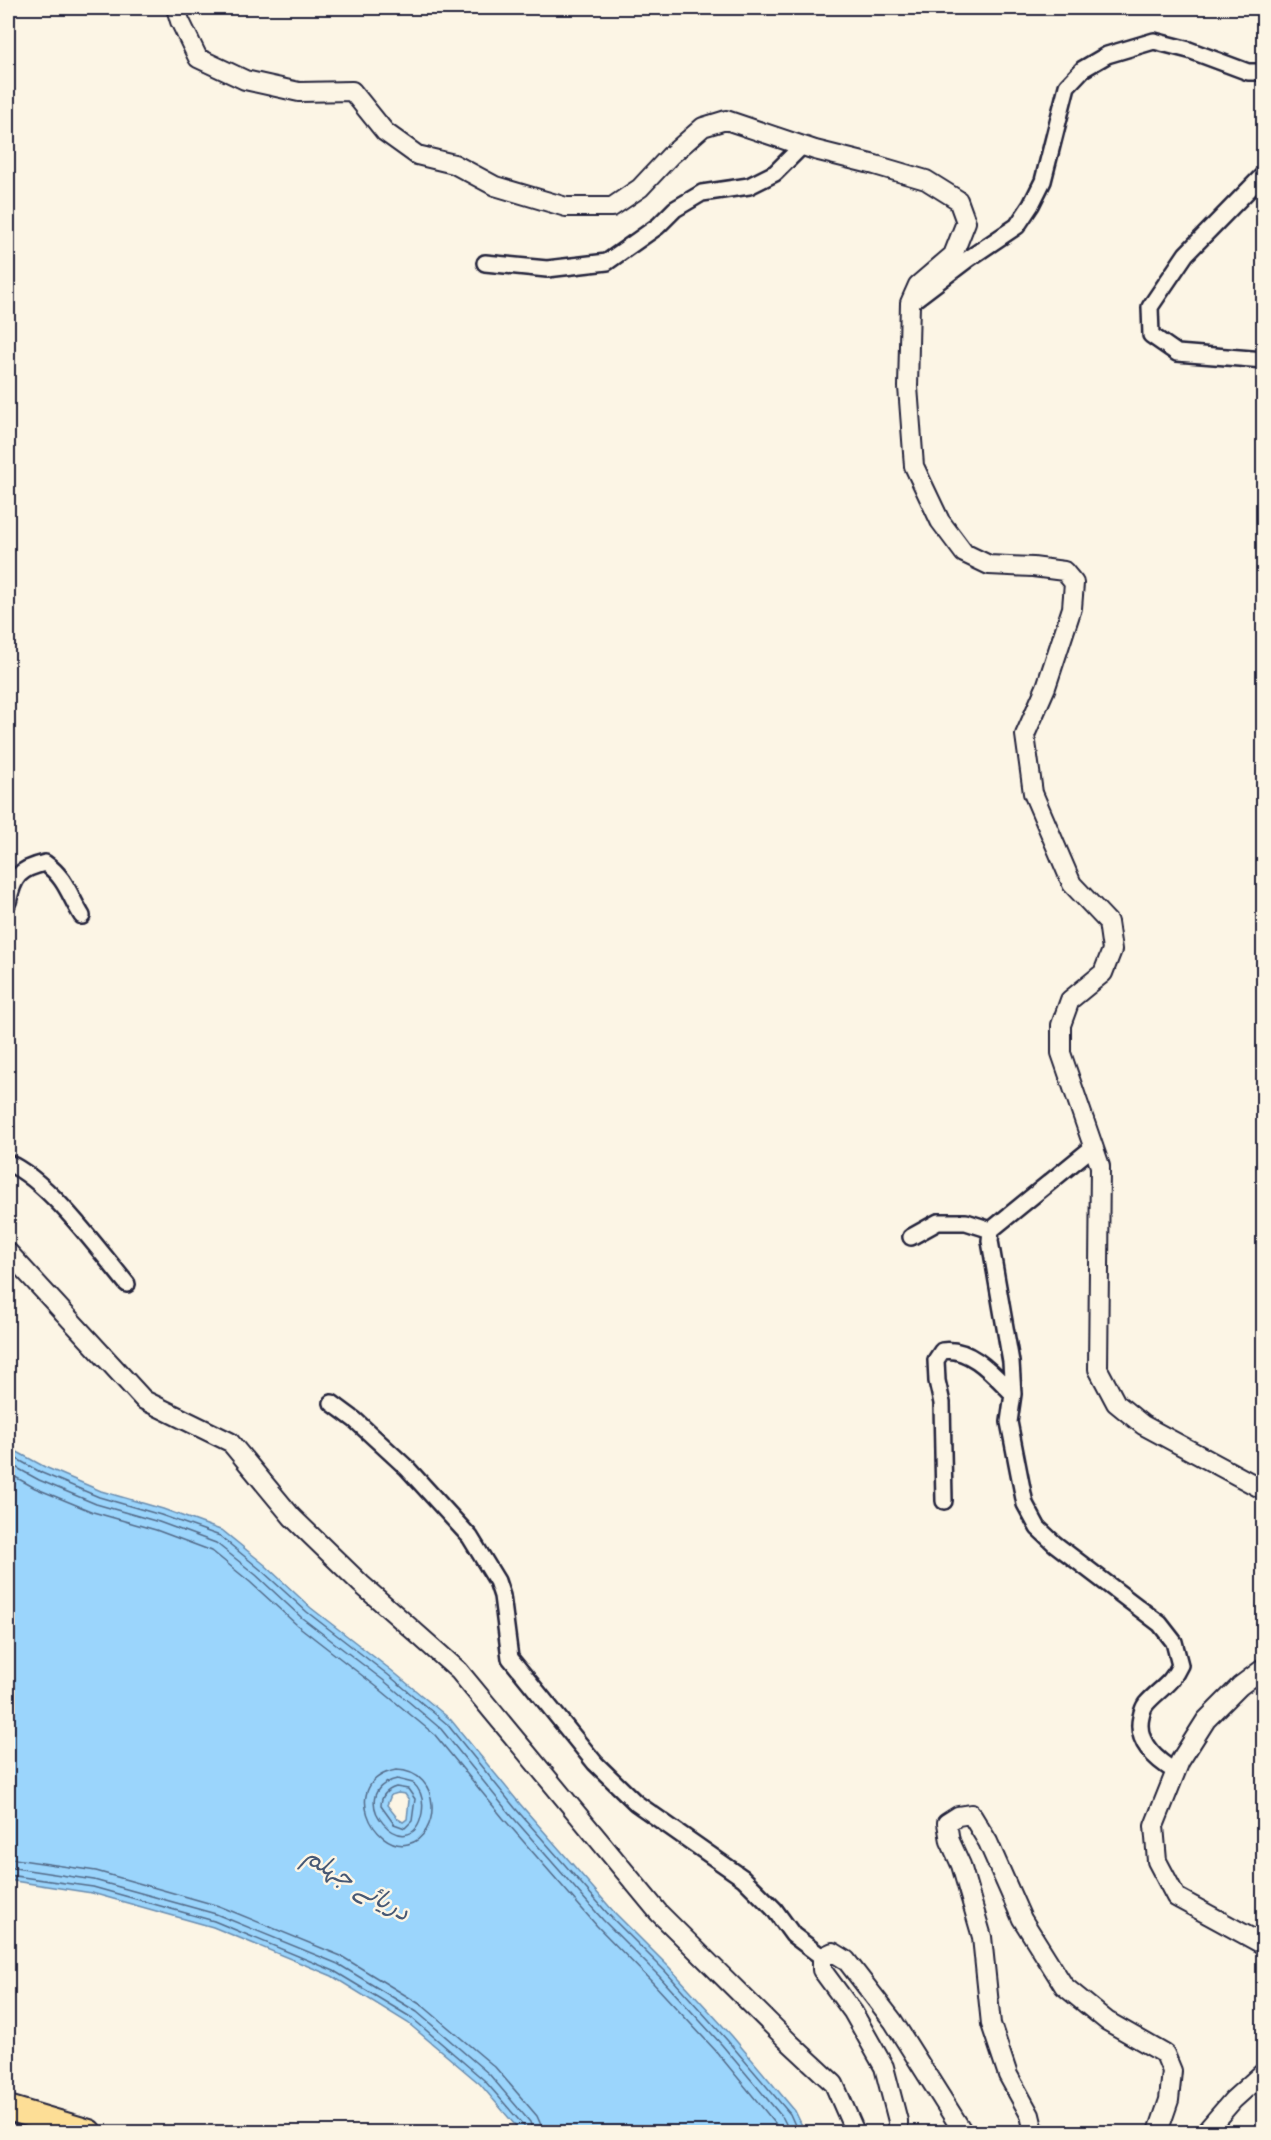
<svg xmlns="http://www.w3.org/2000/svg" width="1271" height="2140" font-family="'Shantell Sans','Playpen Sans Arabic',sans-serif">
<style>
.water{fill:#9bd5fc;stroke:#6b8daf;stroke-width:1.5;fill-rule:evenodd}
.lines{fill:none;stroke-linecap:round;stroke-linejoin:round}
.shore{stroke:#526a88;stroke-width:1.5}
.minor-casing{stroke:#22223b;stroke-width:20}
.tertiary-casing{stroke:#22223b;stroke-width:22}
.trunk-casing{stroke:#22223b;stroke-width:28}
.minor{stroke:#fcf5e5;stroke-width:15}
.tertiary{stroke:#fcf5e5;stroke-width:18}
.trunk{stroke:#fdde96;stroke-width:24}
.labels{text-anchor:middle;stroke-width:5;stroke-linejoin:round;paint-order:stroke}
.water-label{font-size:24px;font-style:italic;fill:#465875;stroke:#fcf5e5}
</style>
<rect width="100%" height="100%" fill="#fcf5e5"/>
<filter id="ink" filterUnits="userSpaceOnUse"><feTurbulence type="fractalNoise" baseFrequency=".0167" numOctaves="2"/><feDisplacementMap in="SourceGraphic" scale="12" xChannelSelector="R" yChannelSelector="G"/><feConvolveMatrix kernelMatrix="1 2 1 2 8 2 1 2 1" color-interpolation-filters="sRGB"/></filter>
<g filter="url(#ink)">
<!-- water -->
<path class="water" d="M8,1447L45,1467L101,1491L163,1509L223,1531L265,1565L311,1608L391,1670L451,1720L520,1804L614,1912L669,1967L732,2036L795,2111L805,2132H521L480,2084L408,2023L332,1976L213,1927L92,1893L8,1880ZM398,1793L405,1794L409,1800L407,1819L403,1822L398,1819L387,1805L391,1795Z"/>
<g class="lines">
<!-- shore -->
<path class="shore" d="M8,1454L42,1473L99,1497L161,1515L220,1536L261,1570L307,1612L387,1674L447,1724L515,1808L609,1915L665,1971L727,2040L790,2114L798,2132
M8,1463L39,1480L96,1504L159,1522L216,1543L256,1575L302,1618L383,1680L441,1729L509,1813L603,1920L659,1976L722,2045L783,2118L790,2132
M8,1473L35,1488L93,1512L156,1530L212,1551L250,1582L297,1625L377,1687L435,1735L503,1818L597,1926L653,1983L715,2050L775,2123L780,2132
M396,1770C444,1771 440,1837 408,1844C373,1852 339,1781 396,1770Z
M397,1779L413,1783C422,1791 424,1801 422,1813C411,1872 338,1793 397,1779Z
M396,1787L408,1789L415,1799L412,1821L405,1828L394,1824L381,1806C381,1796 386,1790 396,1787Z
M8,1858L96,1871L219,1906L341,1956L423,2006L495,2067L537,2116L541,2125L542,2132
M8,1867L94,1880L216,1914L338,1964L417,2012L489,2074L530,2122L533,2132
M8,1875L93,1887L214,1921L334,1971L412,2018L484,2080L524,2126L525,2132"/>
<defs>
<path id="minor" d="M1264,174L1186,254L1150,307L1151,335L1177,353L1264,360
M485,263L547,269L607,262L658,226L675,209L702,193L749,186L775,173L802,146
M910,303L968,259L1017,226L1031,205L1043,181L1067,86L1083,69L1107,55L1154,41L1189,50L1248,72H1264
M8,902C14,876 19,869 45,863C66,878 69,895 82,916
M1093,1147L991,1230L990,1241L1011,1362L1013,1394L1009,1422L1025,1504L1038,1528L1055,1544L1160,1624L1174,1642L1180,1665C1171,1685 1159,1689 1146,1704C1143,1708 1142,1712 1141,1717C1135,1742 1156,1760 1176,1772
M8,1163C48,1180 98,1249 127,1284
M911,1237L938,1222H966L991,1230
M332,1403L355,1420L407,1468L470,1537L497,1581L502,1596L510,1658L595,1763L636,1803L743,1878L774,1909L793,1935L822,1957
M944,1501L942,1403L937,1381L936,1360L942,1351C970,1346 995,1376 1013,1394"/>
<path id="tertiary" d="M176,8L180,21L198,58L245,80L299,92L352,91L385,132L417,155L454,164L495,186L566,207H612L640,188L670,156L703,127L726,120L815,150L875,165L926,180L958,200L966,222L953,255L918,285L910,303L908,387L914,466L940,521L964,553L989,565L1033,567L1064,571L1074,583L1072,608L1046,687L1025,735L1033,793L1072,884L1108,922L1112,950L1103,973L1070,1000L1061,1025V1053L1100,1166L1098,1369L1116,1403L1143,1425L1264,1490
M8,1252L144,1400L230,1442L292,1517L361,1584L459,1671L659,1913L790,2043L834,2084L855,2132
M1264,1668L1240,1686L1206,1720L1180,1761L1154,1826L1157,1861L1176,1897L1264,1945
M898,2132V2121L884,2067L853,2012L822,1970V1957L833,1952L846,1960L893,2021L963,2132
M1034,2132L1030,2115L1008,2075L991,2024L982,1937L961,1865L950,1841L947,1823L958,1816L971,1814L988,1842L1022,1919L1064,1986L1107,2021L1165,2054L1172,2071L1169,2100L1158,2132
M1207,2132L1208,2129L1233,2100L1264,2072"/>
<path id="trunk" d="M8,2108L89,2132"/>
</defs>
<!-- minor casing -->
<use href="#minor" class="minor-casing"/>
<!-- tertiary casing -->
<use href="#tertiary" class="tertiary-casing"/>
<!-- trunk casing -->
<use href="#trunk" class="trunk-casing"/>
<!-- minor -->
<use href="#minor" class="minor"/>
<!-- tertiary -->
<use href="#tertiary" class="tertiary"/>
<!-- trunk -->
<use href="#trunk" class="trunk"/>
</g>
</g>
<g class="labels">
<!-- water labels -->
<g class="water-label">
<text transform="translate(357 1884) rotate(31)" y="8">دریائے جہلم</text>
</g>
</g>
<!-- margin -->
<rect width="1271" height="2140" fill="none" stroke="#fcf5e5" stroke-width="30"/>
<rect x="15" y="15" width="1241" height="2110" fill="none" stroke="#22223b" stroke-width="2" filter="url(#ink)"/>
</svg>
